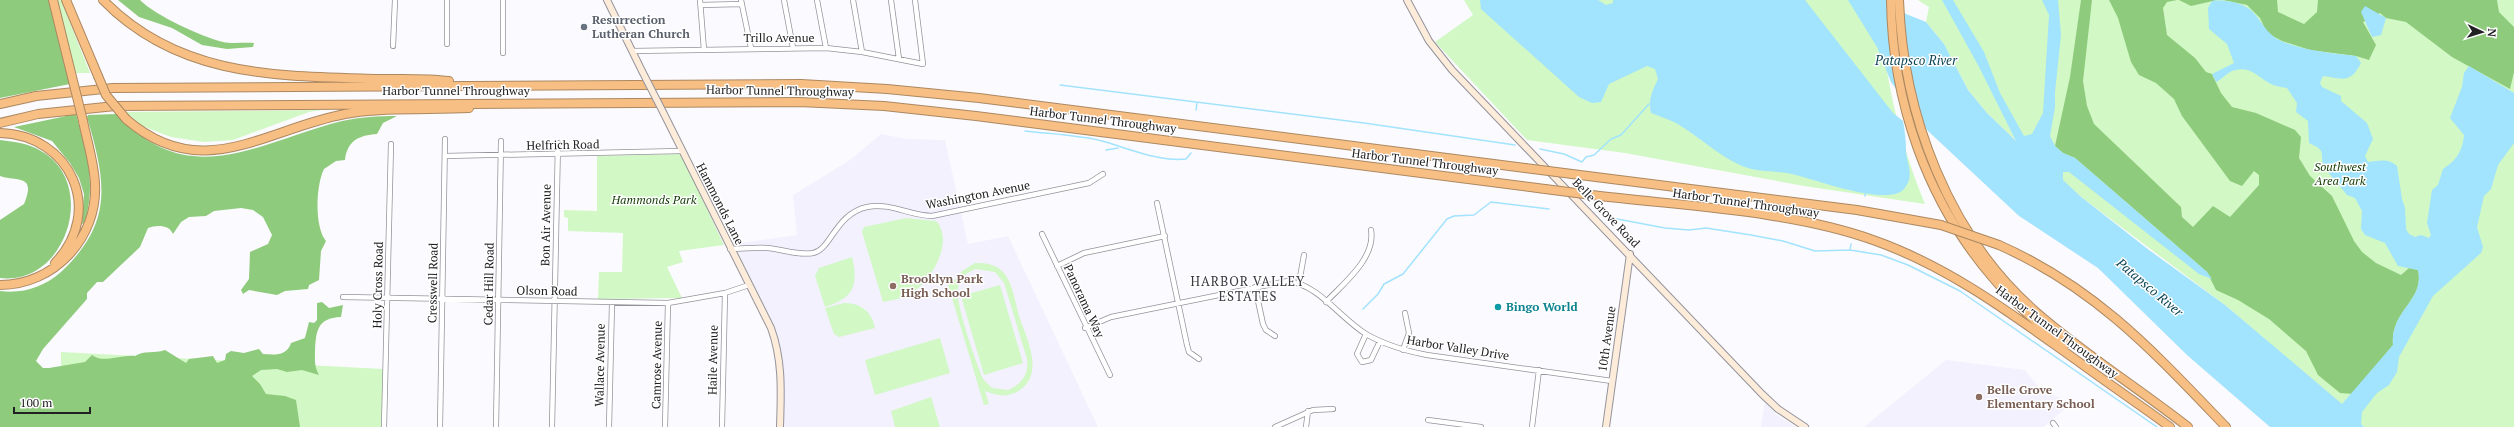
<svg xmlns="http://www.w3.org/2000/svg" width="2514" height="427" font-family="'PT Serif',serif">
<style>
.built{fill:#f3f1fe}
.green{fill:#d1f8c5;fill-rule:evenodd}
.forest{fill:#8fcb7c}
.water{fill:#a2e3fe}
.lines{fill:none;stroke-linecap:round;stroke-linejoin:round}
.stream{stroke:#a2e3fe;stroke-width:1.5}
.street-casing{stroke:#94939b;stroke-width:6}
.secondary-casing{stroke:#94939b;stroke-width:8}
.highway-casing{stroke:#ac8861;stroke-width:10}
.street{stroke:#fff;stroke-width:4.5}
.secondary{stroke:#fdecda;stroke-width:6}
.highway{stroke:#f7bf83;stroke-width:8}
.secondary-bridge-casing{stroke:#94939b;stroke-width:8;stroke-linecap:butt}
.highway-bridge-casing{stroke:#ac8861;stroke-width:10;stroke-linecap:butt}
.secondary-bridge{stroke:#fdecda;stroke-width:6}
.highway-bridge{stroke:#f7bf83;stroke-width:8}
.worship-dot{fill:#6b7280;stroke:#fff;stroke-width:1.5}
.education-dot{fill:#8d6e63;stroke:#fff;stroke-width:1.5}
.culture-dot{fill:#0f9aa8;stroke:#fff;stroke-width:1.5}
.labels{text-anchor:middle;stroke-width:3;stroke-linejoin:round;paint-order:stroke}
.worship-label{font-size:12px;font-weight:bold;fill:#5b616d;stroke:#fff;text-anchor:start}
.street-label{font-size:12px;fill:#212123;stroke:#fff}
.park-label{font-size:12px;font-style:italic;fill:#133b03;stroke:#fff}
.education-label{font-size:12px;font-weight:bold;fill:#785e54;stroke:#fff;text-anchor:start}
.culture-label{font-size:12px;font-weight:bold;fill:#0d838f;stroke:#fff;text-anchor:start}
.water-label{font-size:13px;font-style:italic;fill:#0e4657;stroke:#fff}
.neighbourhood-label{font-size:13px;letter-spacing:1px;fill:#3a3940;stroke:#fff}
</style>
<rect width="100%" height="100%" fill="#fbfaff"/>
<!-- built -->
<path class="built" d="M881,134L907,139L945,140L968,244L1008,236L1098,427H783V365L779,341L734,244L797,235L793,195L850,160Z
M1946,360L2025,370L2041,390L2072,403L2043,427H1864Z
M1765,402L1778,416L1796,427H1761Z"/>
<!-- green -->
<path class="green" d="M57,0H61L90,73H76Z
M1464,0H1882C1884,25 1884,52 1888,77C1896,121 1908,163 1925,204L1804,186L1625,153L1527,140L1435,42L1473,15Z
M1918,0H2514V427H2364L2342,405L2225,305L2080,196L2017,142L1987,113L1968,90L1944,44L1926,22L1929,7Z
M322,110L309,112L233,140L204,142L171,137L142,126L126,112Z
M681,154L724,245L679,251L683,262L667,267L682,298L598,299L599,272H622L623,233L568,231V218L564,217V210L597,211V156Z
M906,218L936,221C955,241 931,281 912,293C903,299 893,300 883,302L862,232L864,227Z
M852,257C859,286 853,298 825,307L815,276L819,268Z
M975,263C986,263 996,264 1003,272C1013,283 1015,302 1019,316C1026,337 1045,373 1020,390C1009,398 998,396 985,391L989,404L984,405L946,278L951,276L953,282L962,271ZM976,269L995,272L1004,283L1027,359C1029,374 1022,384 1008,390L992,388L983,379C976,362 955,304 958,288C959,278 967,272 976,269Z
M1000,285L1023,363L984,375L961,296Z
M844,303C860,303 872,311 875,328L839,337L834,334L825,308Z
M940,338L950,373L875,395L865,360Z
M61,352L383,369L381,427H61Z
M931,397L940,427H895L891,411Z"/>
<!-- forest -->
<path class="forest" d="M0,0H49L70,84L0,98Z
M118,0H140C156,16 200,36 223,42C232,44 244,42 254,43L253,47L227,49L202,45L172,28L139,17Z
M2081,0H2092L2083,81L2087,106L2094,124L2181,207L2182,217L2193,227L2213,206L2230,217L2259,185V175L2254,171L2242,186L2230,181L2182,116L2174,99L2156,83L2139,75L2131,62L2118,18L2109,0H2177L2167,2L2163,8L2167,35L2195,58L2206,72L2212,74L2221,93L2232,107L2256,113L2295,130L2301,137L2299,158L2310,176L2332,196L2354,241L2362,252L2376,263L2401,275L2409,268L2418,270C2425,301 2390,310 2393,345L2353,394L2340,393L2318,375L2306,351L2269,319L2238,300L2216,290L2207,272L2075,158L2063,153L2055,146L2070,77Z
M2179,0H2217L2191,6Z
M2223,0H2277L2278,12L2304,24L2317,12L2318,0H2497L2499,12L2514,27V72L2510,89L2452,57L2406,22L2386,18L2380,13L2363,22L2376,45L2369,60L2356,56L2310,50L2282,41L2267,33L2260,18L2247,5Z
M76,114C87,155 96,180 85,222L82,224L84,194L79,178L70,163L52,141L14,127Z
M117,114C189,193 259,142 342,121C360,117 379,116 397,116L383,123L377,134C359,135 347,141 345,160L336,161L324,169C316,185 314,226 326,241L321,251L319,280L309,285L308,289L285,291L277,295L249,290L243,294L241,290L249,279L250,252L268,244L272,235L263,217L253,210L241,208L214,211L206,216L189,217L181,222L173,234C169,224 156,225 148,228L140,247L103,282H97L87,293V299L43,349L36,361L43,368H49L85,362L92,355C103,364 123,354 135,356C144,350 154,354 165,350L186,363L189,359L213,356L217,363L225,360L226,354L231,351L244,353L259,349L263,354C275,355 287,356 291,343L305,338L309,322L314,323L317,320V303L322,302L329,308L343,305L341,317C317,318 316,331 315,351C315,360 314,366 319,375L302,370L287,372L277,369L261,370L252,376L260,384L266,394L285,396L296,400L300,427H0V291C23,294 44,287 61,272C114,222 106,182 87,117L88,115Z
M0,140C15,142 28,143 41,151C99,184 66,286 0,278V220L24,204C37,173 16,182 0,176Z"/>
<!-- water -->
<path class="water" d="M1480,0H1598L1606,5L1613,3V0H1805L1893,113L1903,121C1905,132 1906,141 1906,151C1907,165 1915,176 1904,189C1889,207 1816,180 1796,175C1779,170 1758,173 1742,166C1717,155 1699,136 1676,123C1668,119 1659,116 1651,113C1648,99 1652,92 1658,79L1655,69L1647,66L1609,84L1601,102L1592,103L1579,97L1481,9Z
M1848,0H1888L1906,14L1926,22L1944,44L1968,90L1987,113L2016,141L1978,65L1942,0H1953L1984,52L2000,93L2024,136L2032,134L2043,113L2049,15L2042,0H2058L2061,35L2055,92V107L2050,136L2055,146L2063,153L2075,158L2207,272L2212,279L2199,274L2069,172H2063V180L2080,196L2149,250L2225,305L2342,404L2393,345C2390,310 2425,301 2418,270L2398,266L2385,243L2365,235L2361,229L2362,211L2355,198L2347,195L2323,166C2321,151 2325,150 2309,143L2308,121L2296,112L2297,103L2287,88C2281,87 2274,86 2269,83C2256,75 2249,65 2232,71C2226,74 2222,79 2216,82L2212,74L2234,63L2227,44L2209,29L2208,8L2212,1C2220,0 2226,1 2233,2C2263,9 2257,29 2281,41C2305,51 2331,53 2356,56L2361,63C2350,85 2341,78 2323,76L2320,83L2322,87L2341,96V101L2367,123L2373,139L2365,156L2368,162C2380,161 2387,158 2397,166L2402,199L2405,208L2406,229L2409,234L2415,237L2421,235L2429,238L2431,235L2427,223L2432,190L2438,185L2443,169C2456,161 2463,150 2464,135L2450,118L2462,87L2464,73L2469,66L2514,93V143L2498,165L2491,189L2484,196L2477,227L2483,247L2481,253L2433,296L2399,357L2397,372L2389,385L2377,393L2362,412L2361,424L2364,427H2270L2187,355L2098,268L2019,216L1928,131L1891,82L1877,47Z
M2365,6L2386,18L2381,35L2372,37L2361,12Z"/>
<g class="lines">
<!-- stream -->
<path class="stream" d="M1060,85L1364,123L1515,145
M1196,110L1197,103
M1025,131C1050,134 1078,135 1102,141C1128,148 1158,162 1186,159L1191,153
M1540,149L1564,154L1582,162L1586,157L1594,155L1611,139L1621,135L1649,104
M1106,150L1118,148
M1865,196L1866,190
M1612,218L1665,228L1689,230L1706,228L1751,235L1783,241L1815,251L1850,250L1881,255L1908,265L1960,291L2157,427
M1850,250L1851,244
M1363,309L1378,294L1384,284L1403,274L1447,219L1454,216L1474,215L1491,202L1549,209"/>
<defs>
<path id="street" d="M700,0L704,50
M741,0L751,48
M784,0L793,48
M817,0L826,48
M853,0L862,52
M891,0L899,59
M701,5L742,4
M447,44V0
M393,46L395,0
M632,51L826,48L862,52L923,64L915,0
M503,53V0
M445,156L681,151
M1157,203L1187,345L1189,352L1199,359
M1042,234L1110,375
M730,249C743,249 755,247 767,248C782,249 798,256 813,253C831,250 835,214 867,207C890,202 910,216 932,216L1089,183L1103,174
M1057,266L1084,253L1165,236
M1299,283L1304,255
M1255,287L1263,324L1266,330L1275,336
M343,297L668,303L725,293L749,285
M1326,302C1343,284 1376,258 1371,230
M1085,328L1111,317L1288,281C1319,285 1340,318 1366,334C1385,345 1406,351 1427,355L1612,381
M1366,334L1357,354L1362,362L1371,360L1380,341
M1403,350L1409,333L1405,313
M1428,420L1481,427
M2053,423L2056,427
M384,427L391,144
M440,427L445,139
M496,427L501,141
M552,427L558,143
M609,427L612,303
M665,427L668,303
M722,427L725,293
M1275,427L1313,410L1333,409
M1306,427L1308,411
M1532,427L1539,370"/>
<path id="secondary" d="M607,0L642,71
M1407,0L1429,41L1452,70L1762,394L1778,409L1805,427
M664,114L771,328C783,361 781,393 780,427
M1606,427L1630,254"/>
<path id="highway" d="M53,0L72,77
M66,0L98,76
M103,0C179,78 278,76 379,79C402,79 426,78 449,81
M1891,0C1892,101 1927,202 1994,279C2015,304 2040,325 2064,346
M1899,0C1903,114 1948,235 2036,312C2084,354 2138,388 2188,427
M0,104L36,96L113,88L801,84L887,89L979,98L1525,168
M126,119C202,185 265,129 345,114C386,107 429,110 469,108
M0,123L38,114L115,106L799,102L884,106L976,116L1545,189
M0,133C71,135 105,211 55,263
M1572,174L1857,210L1941,225
M1592,195C1681,206 1789,210 1873,240C1950,267 2013,315 2079,362C2109,384 2140,405 2170,427
M1999,245C2096,288 2154,352 2226,427
M0,285C54,285 98,238 95,184C94,162 87,141 83,121"/>
</defs>
<!-- street casing -->
<use href="#street" class="street-casing"/>
<!-- secondary casing -->
<use href="#secondary" class="secondary-casing"/>
<!-- highway casing -->
<use href="#highway" class="highway-casing"/>
<!-- street -->
<use href="#street" class="street"/>
<!-- secondary -->
<use href="#secondary" class="secondary"/>
<!-- highway -->
<use href="#highway" class="highway"/>
<defs>
<path id="secondary-bridge" d="M642,71L664,114"/>
<path id="highway-bridge" d="M98,76L106,95L126,119
M72,77L83,121
M1525,168L1572,174
M1545,189L1592,195
M1941,225L1999,245"/>
</defs>
<!-- secondary-bridge casing -->
<use href="#secondary-bridge" class="secondary-bridge-casing"/>
<!-- highway-bridge casing -->
<use href="#highway-bridge" class="highway-bridge-casing"/>
<!-- secondary-bridge -->
<use href="#secondary-bridge" class="secondary-bridge"/>
<!-- highway-bridge -->
<use href="#highway-bridge" class="highway-bridge"/>
</g>
<!-- markers -->
<circle class="worship-dot" cx="584" cy="27" r="4"/>
<g class="education-dot">
<circle cx="893" cy="286" r="4"/>
<circle cx="1979" cy="397" r="4"/>
</g>
<circle class="culture-dot" cx="1498" cy="307" r="4"/>
<g class="labels">
<!-- worship labels -->
<g class="worship-label">
<text x="592" y="24">Resurrection<tspan x="592" dy="14">Lutheran Church</tspan></text>
</g>
<!-- street labels -->
<g class="street-label">
<text x="779" y="42">Trillo Avenue</text>
<text x="456" y="95">Harbor Tunnel Throughway</text>
<text transform="translate(780 91) rotate(1)" y="4">Harbor Tunnel Throughway</text>
<text transform="translate(1103 120) rotate(7)" y="4">Harbor Tunnel Throughway</text>
<text transform="translate(563 145) rotate(-1)" y="4">Helfrich Road</text>
<text transform="translate(1425 162) rotate(7)" y="4">Harbor Tunnel Throughway</text>
<text transform="translate(978 195) rotate(-11)" y="4">Washington Avenue</text>
<text transform="translate(1746 203) rotate(8)" y="4">Harbor Tunnel Throughway</text>
<text transform="translate(720 204) rotate(63)" y="4">Hammonds Lane</text>
<text transform="translate(1606 213) rotate(46)" y="4">Belle Grove Road</text>
<text transform="translate(546 225) rotate(-89)" y="4">Bon Air Avenue</text>
<text transform="translate(433 283) rotate(-89)" y="4">Cresswell Road</text>
<text transform="translate(489 284) rotate(-89)" y="4">Cedar Hill Road</text>
<text transform="translate(378 285) rotate(-89)" y="4">Holy Cross Road</text>
<text transform="translate(547 291) rotate(1)" y="4">Olson Road</text>
<text transform="translate(1084 301) rotate(65)" y="4">Panorama Way</text>
<text transform="translate(2057 332) rotate(36)" y="4">Harbor Tunnel Throughway</text>
<text transform="translate(1607 339) rotate(-82)" y="4">10th Avenue</text>
<text transform="translate(1458 348) rotate(9)" y="4">Harbor Valley Drive</text>
<text transform="translate(713 360) rotate(-89)" y="4">Haile Avenue</text>
<text transform="translate(600 365) rotate(-89)" y="4">Wallace Avenue</text>
<text transform="translate(657 365) rotate(-89)" y="4">Camrose Avenue</text>
</g>
<!-- park labels -->
<g class="park-label">
<text x="2340" y="171">Southwest<tspan x="2340" dy="14">Area Park</tspan></text>
<text x="654" y="204">Hammonds Park</text>
</g>
<!-- education labels -->
<g class="education-label">
<text x="901" y="283">Brooklyn Park<tspan x="901" dy="14">High School</tspan></text>
<text x="1987" y="394">Belle Grove<tspan x="1987" dy="14">Elementary School</tspan></text>
</g>
<!-- culture labels -->
<g class="culture-label">
<text x="1506" y="311">Bingo World</text>
</g>
<!-- water labels -->
<g class="water-label">
<text x="1916" y="65">Patapsco River</text>
<text transform="translate(2150 287) rotate(40)" y="5">Patapsco River</text>
</g>
<!-- neighbourhood labels -->
<g class="neighbourhood-label">
<text x="1248" y="286">HARBOR VALLEY<tspan x="1248" dy="15">ESTATES</tspan></text>
</g>
</g>
<!-- north arrow -->
<g transform="translate(2482 32) rotate(94)" stroke="#ffffff" stroke-width="3" paint-order="stroke">
<path d="M0-3L7 15L0 10L-7 15Z" fill="#212123"/>
<text y="-6" font-size="11" font-weight="bold" text-anchor="middle" fill="#212123">N</text>
</g>
<!-- scale -->
<path d="M14 407v6h76v-6" fill="none" stroke="#212123" stroke-width="2"/>
<text x="20" y="407" font-size="12" fill="#212123" stroke="#ffffff" stroke-width="3" paint-order="stroke">100 m</text>
</svg>
